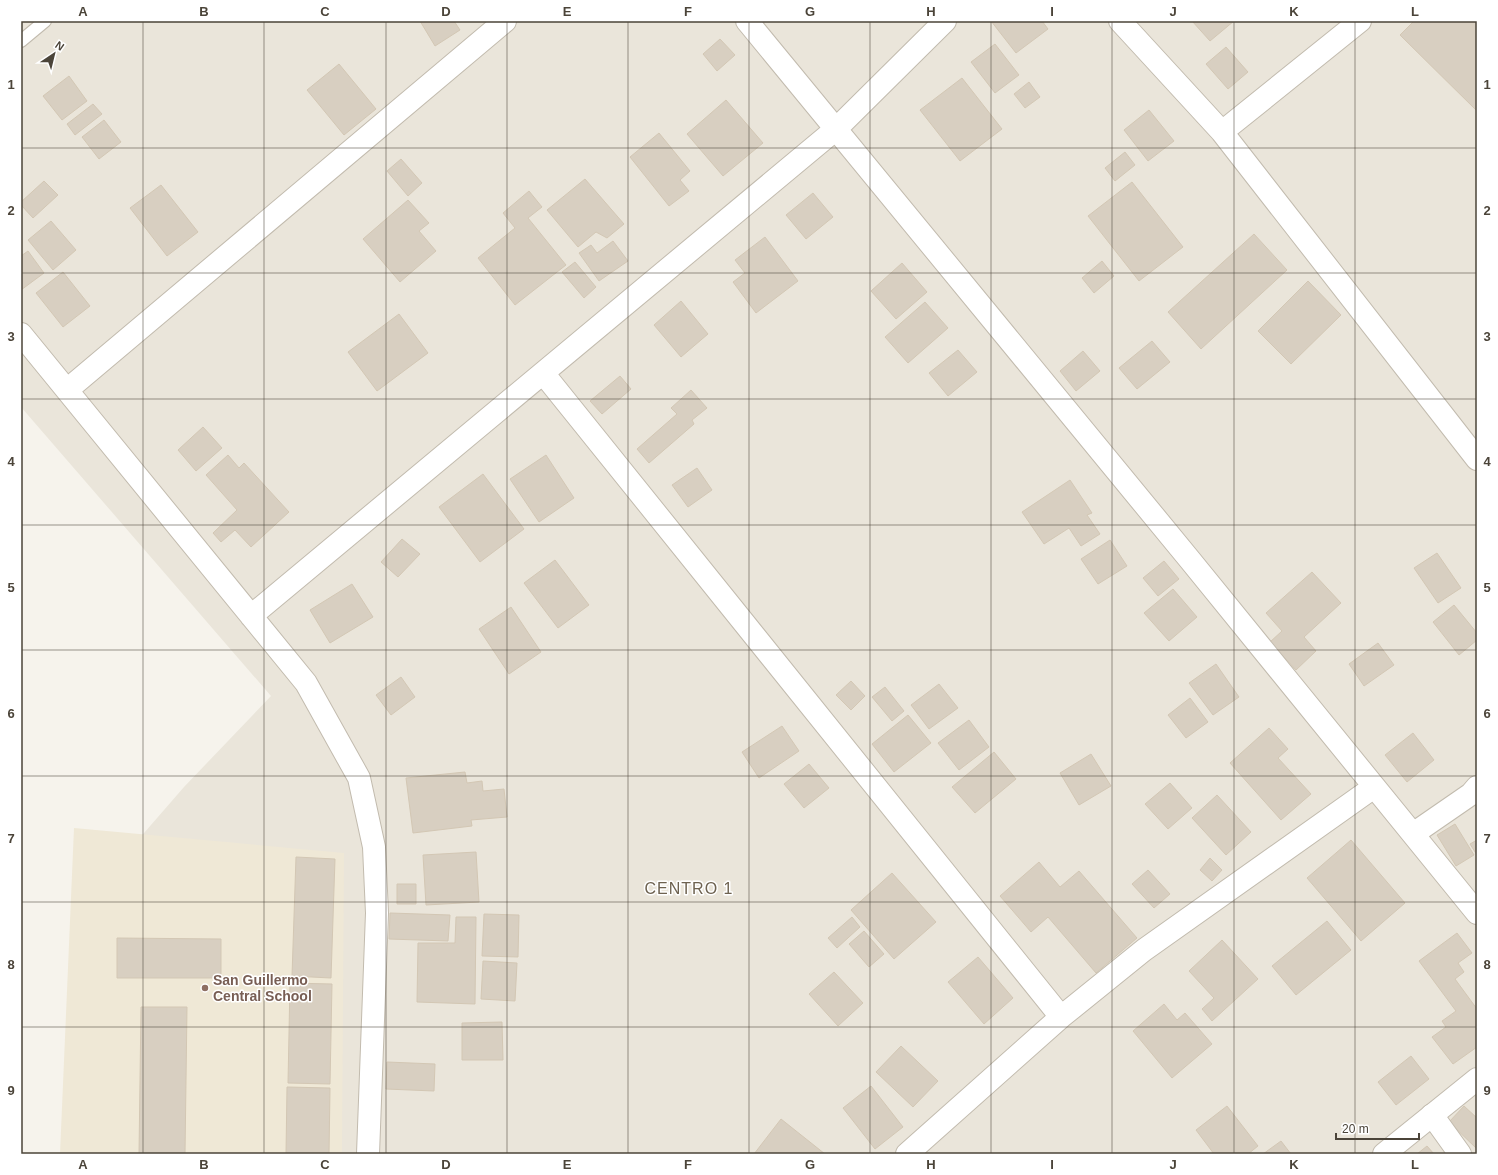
<svg xmlns="http://www.w3.org/2000/svg" width="1498" height="1175" font-family="Helvetica,sans-serif">
<style>
.residential{fill:#eae5da}
.education{fill:#efe8d6}
.building{fill:#d8cfc1;stroke:#d3c7b4}
.lines{fill:none;stroke-linecap:round;stroke-linejoin:round}
.service-casing{stroke:#c2bbae;stroke-width:14}
.minor-casing{stroke:#c2bbae;stroke-width:24}
.tertiary-casing{stroke:#c2bbae;stroke-width:24}
.service{stroke:#fff;stroke-width:12}
.minor{stroke:#fff;stroke-width:22}
.tertiary{stroke:#fff;stroke-width:22}
.grid{fill:none;stroke:#4b4439;stroke-width:1;stroke-opacity:0.55}
.education-dot{fill:#8d6e63;stroke:#fff;stroke-width:1.5}
.labels{text-anchor:middle;stroke-width:3;stroke-linejoin:round;paint-order:stroke}
.education-label{font-size:14px;font-weight:bold;fill:#785e54;stroke:#fff;text-anchor:start}
.quarter-label{font-size:16px;letter-spacing:1px;fill:#6e6250;stroke:#fff}
.neatline{fill:none;stroke:#4b4439;stroke-width:1.5}
.grid-label{font-size:13px;text-anchor:middle;font-weight:bold;fill:#4b4439}
</style>
<rect width="100%" height="100%" fill="#f6f3ec"/>
<!-- residential -->
<path class="residential" d="M21,21H1477V1154H76L111,871L184,787L271,696L21,407Z"/>
<!-- education -->
<path class="education" d="M74,828L344,853L342,1154H60Z"/>
<!-- building -->
<path class="building" d="M420,21H454L460,30L435,46Z
M991,21H1042L1048,29L1016,53Z
M1192,21H1234L1210,41Z
M1414,21H1477V111L1400,35Z
M720,39L735,55L717,71L703,54Z
M995,44L1019,75L995,93L971,62Z
M1226,47L1248,72L1228,89L1206,64Z
M339,64L376,109L344,135L307,90Z
M69,76L87,101L62,120L43,96Z
M962,78L1002,129L960,161L920,110Z
M1029,82L1040,97L1025,108L1014,94Z
M726,100L763,143L723,176L687,134Z
M93,104L102,114L75,135L67,124Z
M1149,110L1174,141L1148,161L1124,130Z
M104,120L121,142L99,159L82,137Z
M659,133L690,171L680,180L689,191L669,206L630,157Z
M1125,152L1135,165L1115,181L1105,168Z
M401,159L422,183L408,196L387,171Z
M585,179L624,224L607,238L596,232L578,247L547,210Z
M44,181L58,195L33,218L21,205V202Z
M1132,182L1183,247L1139,281L1088,216Z
M161,185L198,232L167,256L130,208Z
M529,191L542,207L528,218L566,265L515,305L478,258L515,228L503,213Z
M813,193L833,217L806,239L786,215Z
M408,200L429,223L419,231L436,251L400,282L363,239Z
M51,221L76,250L53,270L28,240Z
M1254,234L1287,270L1201,349L1168,312Z
M765,237L798,281L756,313L733,282L745,273L735,260Z
M613,241L628,261L599,281L579,253L591,245L597,253Z
M28,251L44,273L21,290V256Z
M1102,261L1114,276L1094,293L1082,278Z
M575,262L596,287L584,298L562,272Z
M902,263L927,292L896,319L871,291Z
M63,272L90,306L63,327L36,293Z
M1308,281L1341,315L1291,364L1258,331Z
M681,301L708,334L681,357L654,325Z
M925,302L948,328L908,363L885,337Z
M399,314L428,353L377,391L348,352Z
M1152,341L1170,362L1137,389L1119,368Z
M958,350L977,372L948,396L929,373Z
M1083,351L1100,371L1076,391L1060,371Z
M620,376L631,389L602,414L590,401Z
M691,390L707,408L692,420L694,424L649,463L637,449L677,414L671,408Z
M203,427L222,448L196,471L178,450Z
M228,455L239,468L244,463L289,512L251,547L235,530L221,542L213,533L237,510L206,475Z
M546,455L574,498L539,522L510,479Z
M697,468L712,490L688,507L672,485Z
M483,474L524,529L480,562L439,507Z
M1070,480L1092,513L1087,515L1100,534L1081,546L1069,528L1044,544L1022,512Z
M402,539L420,554L398,577L381,562Z
M1110,540L1127,566L1098,584L1081,559Z
M1437,553L1461,588L1438,603L1414,568Z
M555,560L589,605L558,628L524,583Z
M1164,561L1179,579L1158,596L1143,578Z
M1312,572L1341,603L1304,637L1316,651L1296,670L1270,642L1282,631L1266,613Z
M352,584L373,617L330,643L310,610Z
M1173,589L1197,617L1169,641L1144,613Z
M1454,605L1477,633V640L1459,655L1433,622Z
M511,607L541,652L509,674L479,629Z
M1378,643L1394,665L1364,686L1349,664Z
M1216,664L1239,697L1213,715L1189,683Z
M401,677L415,697L391,715L376,695Z
M851,681L865,696L851,710L836,695Z
M939,684L958,708L929,729L911,705Z
M885,687L904,711L892,721L872,697Z
M1190,698L1208,722L1186,738L1168,715Z
M908,715L931,743L894,772L872,744Z
M969,720L989,747L959,770L938,743Z
M782,726L799,751L759,778L742,752Z
M1269,728L1288,749L1278,758L1311,794L1281,820L1230,763Z
M1413,733L1434,760L1407,782L1385,755Z
M994,752L1016,779L975,813L952,787Z
M1091,754L1111,786L1079,805L1060,773Z
M809,764L829,788L804,808L784,784Z
M465,772L467,783L482,781L483,791L504,789L507,817L471,820L472,826L413,833L406,778Z
M1170,783L1192,808L1168,829L1145,804Z
M1217,795L1251,832L1226,855L1192,818Z
M1455,824L1474,855L1456,866L1437,835Z
M1351,840L1405,903L1361,941L1307,878Z
M1477,840V855L1470,844Z
M476,852L479,902L426,905L423,855Z
M296,857L335,859L331,978L292,976Z
M1210,858L1222,870L1212,881L1200,870Z
M1039,862L1060,887L1079,871L1137,938L1096,973L1048,917L1031,932L1000,896Z
M1148,870L1170,894L1154,908L1132,884Z
M892,873L936,922L894,959L851,910Z
M397,884H416V904H397Z
M390,913L450,915L448,941L389,939Z
M484,914L519,915L518,957L482,956Z
M456,917H476L475,1004L417,1002L418,943H455Z
M852,917L860,927L837,948L828,938Z
M1327,921L1351,950L1296,995L1272,966Z
M864,931L884,954L869,967L849,944Z
M1457,933L1472,953L1458,963L1464,972L1455,979L1477,1009V1047L1453,1064L1432,1037L1446,1027L1442,1021L1456,1011L1419,961Z
M117,938L221,939V978H117Z
M1222,940L1258,979L1212,1021L1202,1009L1214,998L1189,971Z
M978,957L1013,998L984,1024L948,982Z
M483,961L517,963L515,1001L481,999Z
M834,972L863,1003L838,1026L809,994Z
M290,983L332,984L330,1084L288,1083Z
M1164,1004L1177,1020L1185,1013L1212,1044L1172,1078L1133,1031Z
M141,1007H187L185,1154H139Z
M502,1022L503,1060H462V1023Z
M901,1046L938,1081L913,1107L876,1072Z
M1411,1056L1429,1079L1396,1105L1378,1082Z
M387,1062L435,1064L434,1091L386,1089Z
M871,1086L903,1127L875,1149L843,1108Z
M287,1087L330,1088L329,1154H286Z
M1227,1106L1258,1146L1248,1154H1214L1196,1130Z
M1464,1106L1477,1118V1149L1449,1122Z
M781,1119L825,1154H754Z
M1281,1141L1291,1154H1263Z
M1427,1146L1434,1154H1417Z"/>
<g class="lines">
<defs>
<path id="service" d="M21,41L45,21"/>
<path id="minor" d="M747,21L1190,560L1477,913
M1120,21L1222,132L1477,459
M1222,132L1360,21
M21,334L306,683L359,778L374,847L377,913L368,1154
M543,373L1061,1017
M67,390L505,21
M251,616L836,129L945,21
M1413,834L1471,794L1477,787
M1432,1115L1460,1154
M907,1154L1061,1017L1144,950L1374,787"/>
<path id="tertiary" d="M1384,1154L1477,1079"/>
</defs>
<!-- service casing -->
<use href="#service" class="service-casing"/>
<!-- minor casing -->
<use href="#minor" class="minor-casing"/>
<!-- tertiary casing -->
<use href="#tertiary" class="tertiary-casing"/>
<!-- service -->
<use href="#service" class="service"/>
<!-- minor -->
<use href="#minor" class="minor"/>
<!-- tertiary -->
<use href="#tertiary" class="tertiary"/>
</g>
<!-- grid -->
<path class="grid" d="M143,21V1154M264,21V1154M386,21V1154M507,21V1154M628,21V1154M749,21V1154M870,21V1154M991,21V1154M1112,21V1154M1234,21V1154M1355,21V1154M21,148H1477M21,273H1477M21,399H1477M21,525H1477M21,650H1477M21,776H1477M21,902H1477M21,1027H1477"/>
<!-- markers -->
<circle class="education-dot" cx="205" cy="988" r="4"/>
<g class="labels">
<!-- education labels -->
<g class="education-label">
<text x="213" y="985">San Guillermo<tspan x="213" dy="16">Central School</tspan></text>
</g>
<!-- quarter labels -->
<g class="quarter-label">
<text x="689" y="894">CENTRO 1</text>
</g>
</g>
<!-- border -->
<rect width="1498" height="1175" fill="none" stroke="#ffffff" stroke-width="44"/>
<!-- north arrow -->
<g transform="translate(54 54) rotate(35)" stroke="#ffffff" stroke-width="3" paint-order="stroke">
<path d="M0-3L7 15L0 10L-7 15Z" fill="#4b4439"/>
<text y="-6" font-size="11" font-weight="bold" text-anchor="middle" fill="#4b4439">N</text>
</g>
<!-- scale -->
<path d="M1336 1133v6h83v-6" fill="none" stroke="#4b4439" stroke-width="2"/>
<text x="1342" y="1133" font-size="12" fill="#4b4439" stroke="#ffffff" stroke-width="3" paint-order="stroke">20 m</text>
<rect x="22" y="22" width="1454" height="1131" class="neatline"/>
<g class="grid-label">
<text x="83" y="16">A</text>
<text x="204" y="16">B</text>
<text x="325" y="16">C</text>
<text x="446" y="16">D</text>
<text x="567" y="16">E</text>
<text x="688" y="16">F</text>
<text x="810" y="16">G</text>
<text x="931" y="16">H</text>
<text x="1052" y="16">I</text>
<text x="1173" y="16">J</text>
<text x="1294" y="16">K</text>
<text x="1415" y="16">L</text>
<text x="11" y="89">1</text>
<text x="1487" y="89">1</text>
<text x="11" y="215">2</text>
<text x="1487" y="215">2</text>
<text x="11" y="341">3</text>
<text x="1487" y="341">3</text>
<text x="11" y="466">4</text>
<text x="1487" y="466">4</text>
<text x="11" y="592">5</text>
<text x="1487" y="592">5</text>
<text x="11" y="718">6</text>
<text x="1487" y="718">6</text>
<text x="11" y="843">7</text>
<text x="1487" y="843">7</text>
<text x="11" y="969">8</text>
<text x="1487" y="969">8</text>
<text x="11" y="1095">9</text>
<text x="1487" y="1095">9</text>
<text x="83" y="1169">A</text>
<text x="204" y="1169">B</text>
<text x="325" y="1169">C</text>
<text x="446" y="1169">D</text>
<text x="567" y="1169">E</text>
<text x="688" y="1169">F</text>
<text x="810" y="1169">G</text>
<text x="931" y="1169">H</text>
<text x="1052" y="1169">I</text>
<text x="1173" y="1169">J</text>
<text x="1294" y="1169">K</text>
<text x="1415" y="1169">L</text>
</g>
</svg>
